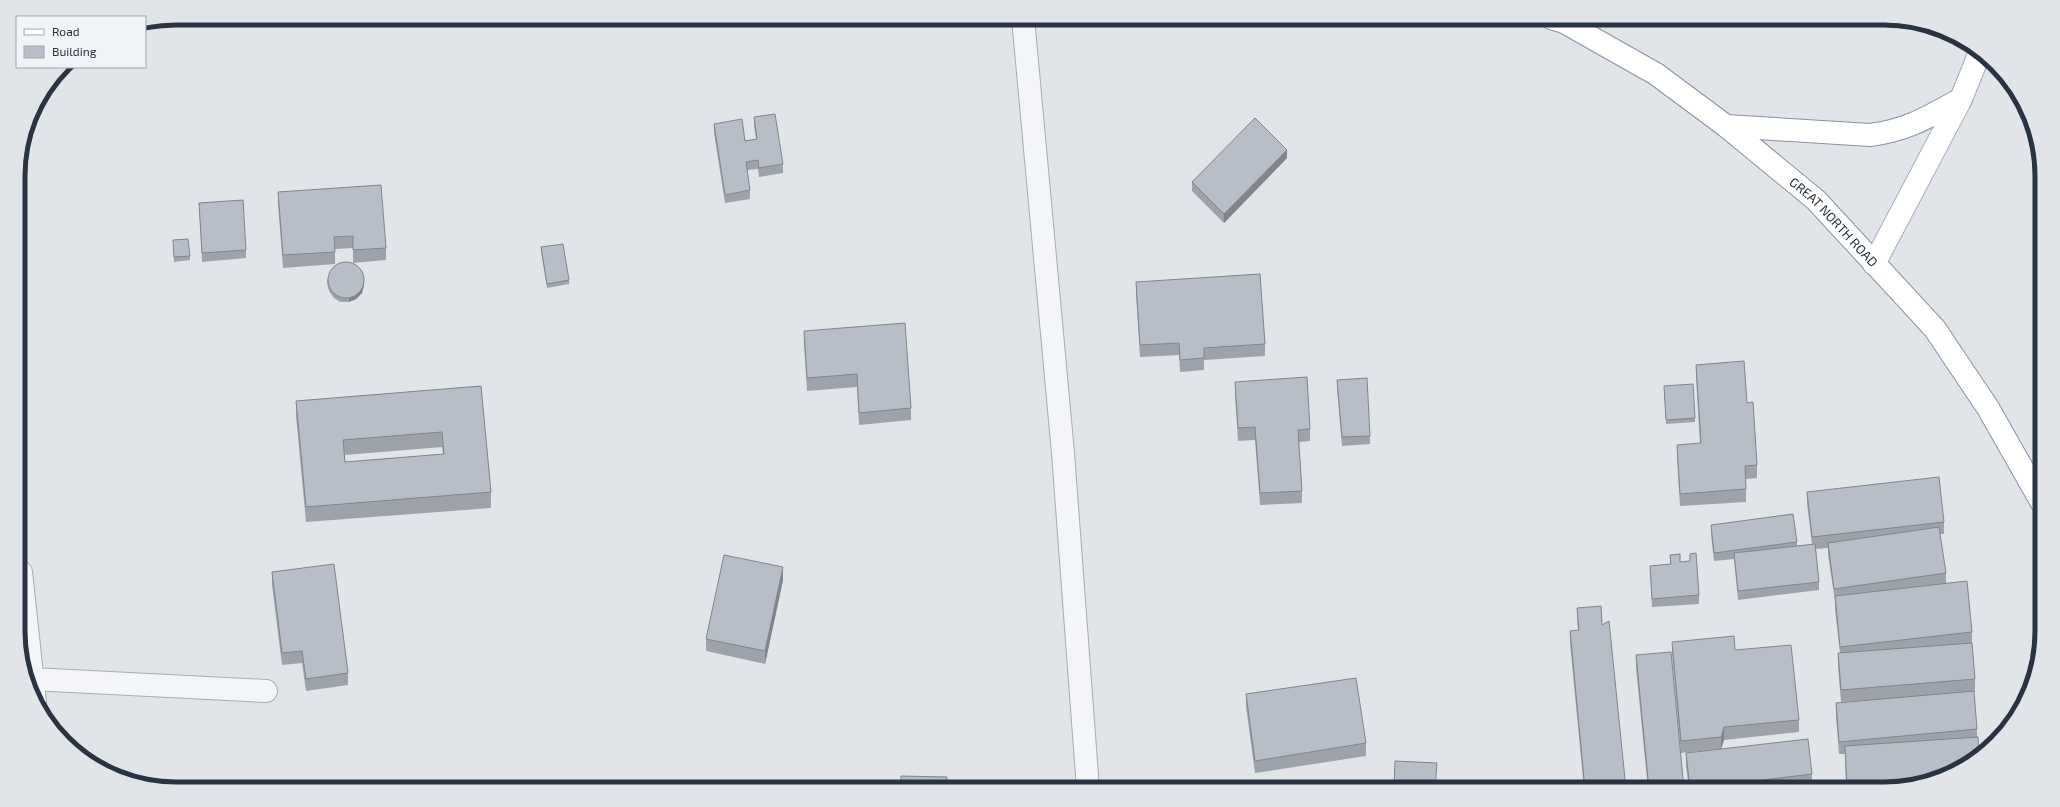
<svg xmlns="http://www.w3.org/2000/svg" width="2060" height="807" font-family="'Exo 2',sans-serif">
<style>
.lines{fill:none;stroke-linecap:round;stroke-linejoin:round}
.minor-casing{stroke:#a6acb4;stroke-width:24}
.secondary-casing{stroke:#a6acb4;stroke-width:24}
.trunk-casing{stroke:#8893a1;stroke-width:24}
.minor{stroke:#f4f5f8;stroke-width:22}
.secondary{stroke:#fff;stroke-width:22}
.trunk{stroke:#fff;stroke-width:22}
.wall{fill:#9ea3ab;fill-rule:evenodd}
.shaded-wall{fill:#81858b}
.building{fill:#b8bec7;stroke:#81858b;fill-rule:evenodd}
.labels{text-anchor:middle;stroke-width:4;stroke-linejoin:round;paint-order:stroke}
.street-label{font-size:13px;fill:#293342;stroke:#f1f4f7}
.rim{fill:none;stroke:#293342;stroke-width:5}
</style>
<rect width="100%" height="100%" fill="#e1e5ea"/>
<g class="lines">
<defs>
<path id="minor" d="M1023,18L1063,453L1088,789
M21,572L35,702
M32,679L266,691"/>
<path id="secondary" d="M1874,264L1961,99L1980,52"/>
<g id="trunk">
<path id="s1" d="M1551,18L1564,22L1656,74L1726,126L1816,200L1935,329L1988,408L2042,503"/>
<path d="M1726,126L1870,135C1908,130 1928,117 1961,99"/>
</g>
</defs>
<!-- minor casing -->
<use href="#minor" class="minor-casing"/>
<!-- secondary casing -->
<use href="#secondary" class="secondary-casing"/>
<!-- trunk casing -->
<use href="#trunk" class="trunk-casing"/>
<!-- minor -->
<use href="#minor" class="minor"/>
<!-- secondary -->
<use href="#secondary" class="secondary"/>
<!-- trunk -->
<use href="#trunk" class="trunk"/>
</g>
<!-- wall -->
<path class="wall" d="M754,117L783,164V173L759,177L758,169L747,170L750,190V199L725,203L714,133V124L745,141L756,139L754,126Z
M1287,158L1224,223L1192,191V182Z
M278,192L386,248V260L353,263V248L335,249V264L283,268L278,204Z
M199,203L246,250V258L202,262Z
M173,240L190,256V260L174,262Z
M541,247L569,280V284L547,288L541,251Z
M327,279L364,285L362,293L356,299L349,302H340L334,298L329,291L327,283Z
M1136,282L1265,344V356L1204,360V370L1180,372L1179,355L1140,357L1136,294Z
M804,331L911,408V420L859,425L857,387L807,391L804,343Z
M1696,365L1747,403L1757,465V478L1746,479V502L1680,506L1677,458V445L1700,444L1696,377Z
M1337,380L1370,436V444L1342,446L1337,389Z
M1235,382L1310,429V441L1299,442L1302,491V503L1260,505L1255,440L1238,441L1235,394Z
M481,386L491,492V508L306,522L296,416V401ZM442,447L443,454L345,462V455Z
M1664,391L1695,418V422L1666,424Z
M1807,492L1944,522V534H1940L1946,573V584L1972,632V643L1975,679V692H1974L1977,729V737L1894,789H1846L1845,754H1839L1836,716V703L1885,699L1841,702L1838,666V653H1840L1835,609V601L1828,555V548L1816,549L1819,582V590L1738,600L1734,559L1714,561L1711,534V525L1797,542V546L1812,544L1807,504Z
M1690,554L1699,595V604L1652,607L1650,566L1670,564V555L1680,562L1690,561Z
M272,572L348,673V685L306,691L302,663L282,665L272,585Z
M783,580L765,664L706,651V639Z
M1577,608L1602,625L1626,789H1584L1570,643V631L1578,630L1577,620Z
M1672,642L1735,650L1799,720V732L1724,740L1721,749L1812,774V786L1790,789H1689L1686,766V753L1719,749L1681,753L1672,654Z
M1636,655L1684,789H1648L1636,668Z
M1246,694L1366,743V756L1255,773L1246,707Z"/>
<!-- shaded-wall -->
<path class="shaded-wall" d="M1287,150V158L1224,223V214Z
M364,281V285L362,293L356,299L349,302V298Z
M783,567V580L765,664V651Z
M1724,727V740L1721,749V737Z"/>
<!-- building -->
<path class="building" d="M775,114L783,164L759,168L758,160L746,162L750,190L725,195L714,124L742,119L745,141L757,139L754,117Z
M1255,118L1287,150L1224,214L1192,182Z
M381,185L386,248L353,250V236L334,237L335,252L283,255L278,192Z
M243,200L246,250L202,253L199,203Z
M188,239L190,256L174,257L173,240Z
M563,244L569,280L547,284L541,247Z
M328 280a18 18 0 1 1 36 0a18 18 0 1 1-36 0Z
M1260,274L1265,344L1204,348V358L1180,360L1179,343L1140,345L1136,282Z
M905,323L911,408L859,413L857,374L807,378L804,331Z
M1744,361L1747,403L1753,402L1757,465L1745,466L1746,489L1680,494L1677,445L1701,443L1696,365Z
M1307,377L1310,429L1298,430L1302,491L1260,493L1255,427L1238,428L1235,382Z
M1367,378L1370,436L1342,437L1337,380Z
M1693,384L1695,418L1666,420L1664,386Z
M481,386L491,492L306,507L296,401ZM442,432L444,454L345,462L343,440Z
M1939,477L1944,522L1812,537L1807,492Z
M1793,514L1797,542L1714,553L1711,525Z
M1939,527L1946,573L1834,589L1828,543Z
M1815,544L1819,582L1738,591L1734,553Z
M1696,553L1699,595L1652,599L1650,566L1671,564L1670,555L1680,554V562L1690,561V554Z
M724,555L783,567L765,651L706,639Z
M334,564L348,673L306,679L302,651L282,653L272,572Z
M1967,581L1972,632L1840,647L1835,596Z
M1601,606L1602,625L1609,621L1626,789H1585L1570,631L1579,630L1577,608Z
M1734,636L1735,650L1791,645L1799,720L1724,727L1721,737L1681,741L1672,642Z
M1972,643L1975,679L1841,690L1838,653Z
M1671,652L1684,789H1649L1636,655Z
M1356,678L1366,743L1255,761L1246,694Z
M1974,691L1977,729L1839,742L1836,703Z
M1978,737L1979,757L1935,781L1894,789H1847L1845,746Z
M1808,739L1812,774L1690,789L1686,753Z
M1395,761L1437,763L1435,789H1394Z
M901,776L947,777V789H901Z
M891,785V789H837L836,788Z"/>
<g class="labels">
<!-- street labels -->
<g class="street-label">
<text dy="5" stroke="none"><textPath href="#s1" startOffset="351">GREAT NORTH ROAD</textPath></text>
</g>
</g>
<!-- crop -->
<path d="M0 0H2060V807H0ZM176 25H1884A151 151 0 0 1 2035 176V631A151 151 0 0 1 1884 782H176A151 151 0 0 1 25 631V176A151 151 0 0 1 176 25Z" fill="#e1e5e9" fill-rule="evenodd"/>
<path class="rim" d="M176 25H1884A151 151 0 0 1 2035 176V631A151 151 0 0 1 1884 782H176A151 151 0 0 1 25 631V176A151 151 0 0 1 176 25Z"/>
<!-- legend -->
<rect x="16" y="16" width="130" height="52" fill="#f1f4f7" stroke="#a1a7af"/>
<rect x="24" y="29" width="20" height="6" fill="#ffffff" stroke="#a1a7af"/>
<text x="52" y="36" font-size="12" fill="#293342">Road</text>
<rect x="24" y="46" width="20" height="12" fill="#b8bec7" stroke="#a1a7af"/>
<text x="52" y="56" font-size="12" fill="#293342">Building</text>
</svg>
